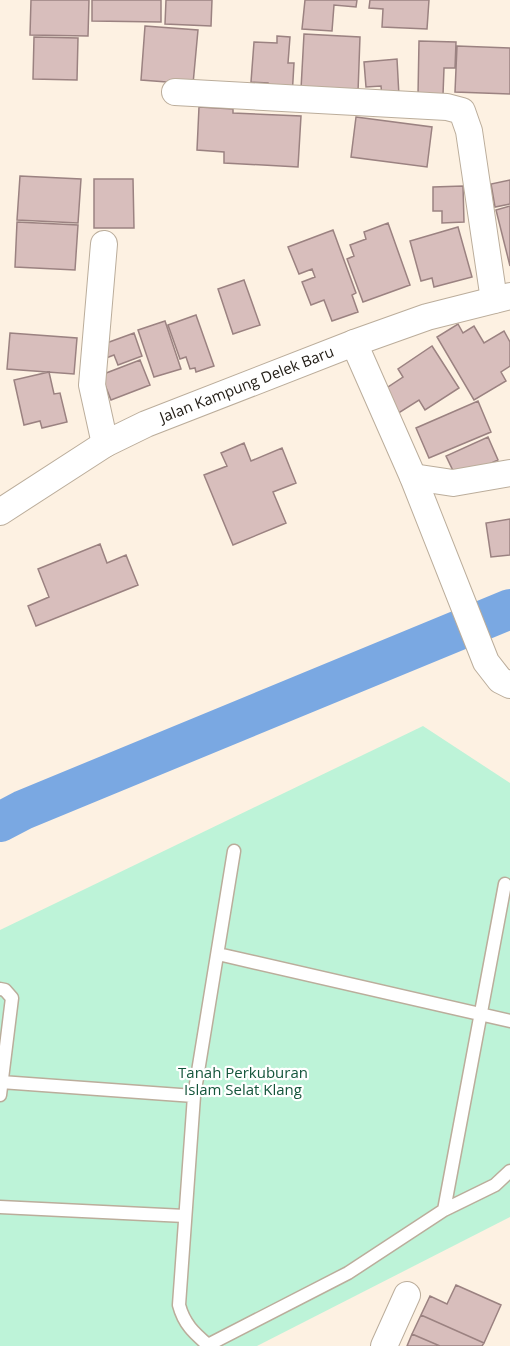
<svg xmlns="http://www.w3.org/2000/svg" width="510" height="1346" font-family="'Open Sans',sans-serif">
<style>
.green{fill:#bdf3d8}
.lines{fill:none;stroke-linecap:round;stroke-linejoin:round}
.river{stroke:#7aa8e2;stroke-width:40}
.building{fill:#d8bebc;stroke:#9b8281;stroke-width:1.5}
.service-casing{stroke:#bbad9b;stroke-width:15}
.minor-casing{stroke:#bbad9b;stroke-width:28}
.service{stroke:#fff;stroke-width:12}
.minor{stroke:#fff;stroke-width:26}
.labels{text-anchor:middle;stroke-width:4.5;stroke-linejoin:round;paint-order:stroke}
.street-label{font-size:15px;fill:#201b14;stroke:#fff}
.park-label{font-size:15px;fill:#14553b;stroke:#fff}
</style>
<rect width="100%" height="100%" fill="#fdf1e2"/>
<!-- green -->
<path class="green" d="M423,726L510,783V1217L257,1346H0V930Z"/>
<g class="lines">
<!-- river -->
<path class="river" d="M0,822L23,810L510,609"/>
</g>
<!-- building -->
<path class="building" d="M31,0H89L88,36L30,35Z
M92,0H161V22L92,21Z
M166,0H212L211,26L165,24Z
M305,0H357L356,7L334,5L332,31L302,29Z
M370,0H429L427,29L382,27L383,9L369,8Z
M145,26L198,30L193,84L141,80Z
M304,34L360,37L358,92L301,89Z
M277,36L290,37L288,63H294L292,97L268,95V83L251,82L254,42L277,43Z
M34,37L78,38L77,80L33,79Z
M419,41L456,42L455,68H444L443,95H418Z
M457,46L510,48V94L455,92Z
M397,59L399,96L382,97L381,86L366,87L364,62Z
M199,107L233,109V113L301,116L298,167L224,163V152L197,150Z
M356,117L432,127L427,167L351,157Z
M20,176L81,179L78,223L17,220Z
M94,179H133L134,228H94Z
M510,180V204L495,207L491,184Z
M463,186L464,222L442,223V211H433V187Z
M510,206V266L496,210Z
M17,222L78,225L75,270L15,267Z
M388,223L410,285L363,302L347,259L354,256L350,245L366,239L364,232Z
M458,227L472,277L434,287L432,278L421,281L410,241Z
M333,230L356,293L352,295L358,312L332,321L324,300L311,305L302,282L315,277L312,269L299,274L288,247Z
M244,280L260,325L233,334L218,289Z
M196,315L214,366L196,372L195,368L190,369L186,357L180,359L168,325Z
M165,321L181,369L154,377L138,330Z
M458,324L463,333L474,326L484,343L504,331L510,342V366L501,372L506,381L474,400L437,337Z
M10,333L77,338L74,374L7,369Z
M134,333L142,356L118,365L114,355L106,358L101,345Z
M432,346L459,388L425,410L419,400L397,414L382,391L403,377L398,369Z
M140,360L150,385L111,400L101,375Z
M49,372L54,394L60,393L67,422L42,428L40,421L24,425L14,380Z
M478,401L491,432L429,458L416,428Z
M488,437L498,460L457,479L446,456Z
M244,443L251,461L282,448L296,483L273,492L286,523L233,545L204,475L227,466L221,453Z
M510,519V555L491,557L486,523Z
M100,544L107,563L126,555L138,585L36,626L28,606L49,597L38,569Z
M456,1285L501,1305L484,1343L421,1315L430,1296L447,1304Z
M421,1315L484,1343L482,1346H440L412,1334Z
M412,1334L440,1346H407Z"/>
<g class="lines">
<defs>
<path id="service" d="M218,954L510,1021
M0,989L5,990L12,998L0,1095
M1,1082L194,1096
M0,1207L185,1216
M444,1210L495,1185L510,1171
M208,1345C194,1333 184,1324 179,1305L194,1096L234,851
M206,1346L348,1273L444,1210L505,884"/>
<g id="minor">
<path d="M175,92L447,107L462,111L469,131L494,300"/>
<path d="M104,244L92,385L105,444"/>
<path d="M354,343L413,477L486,662L500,680L510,685"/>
<path d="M413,477L453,483L510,473"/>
<path id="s1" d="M0,512L105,444L146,424L354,343L427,317L510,296"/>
<path d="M384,1346L407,1295"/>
</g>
</defs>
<!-- service casing -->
<use href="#service" class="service-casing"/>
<!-- minor casing -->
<use href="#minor" class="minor-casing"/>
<!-- service -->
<use href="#service" class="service"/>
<!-- minor -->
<use href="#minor" class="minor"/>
</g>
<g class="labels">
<!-- street labels -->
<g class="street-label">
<text dy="5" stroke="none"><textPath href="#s1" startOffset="279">Jalan Kampung Delek Baru</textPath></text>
</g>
<!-- park labels -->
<g class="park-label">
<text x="243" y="1078">Tanah Perkuburan<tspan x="243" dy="17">Islam Selat Klang</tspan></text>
</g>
</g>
</svg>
